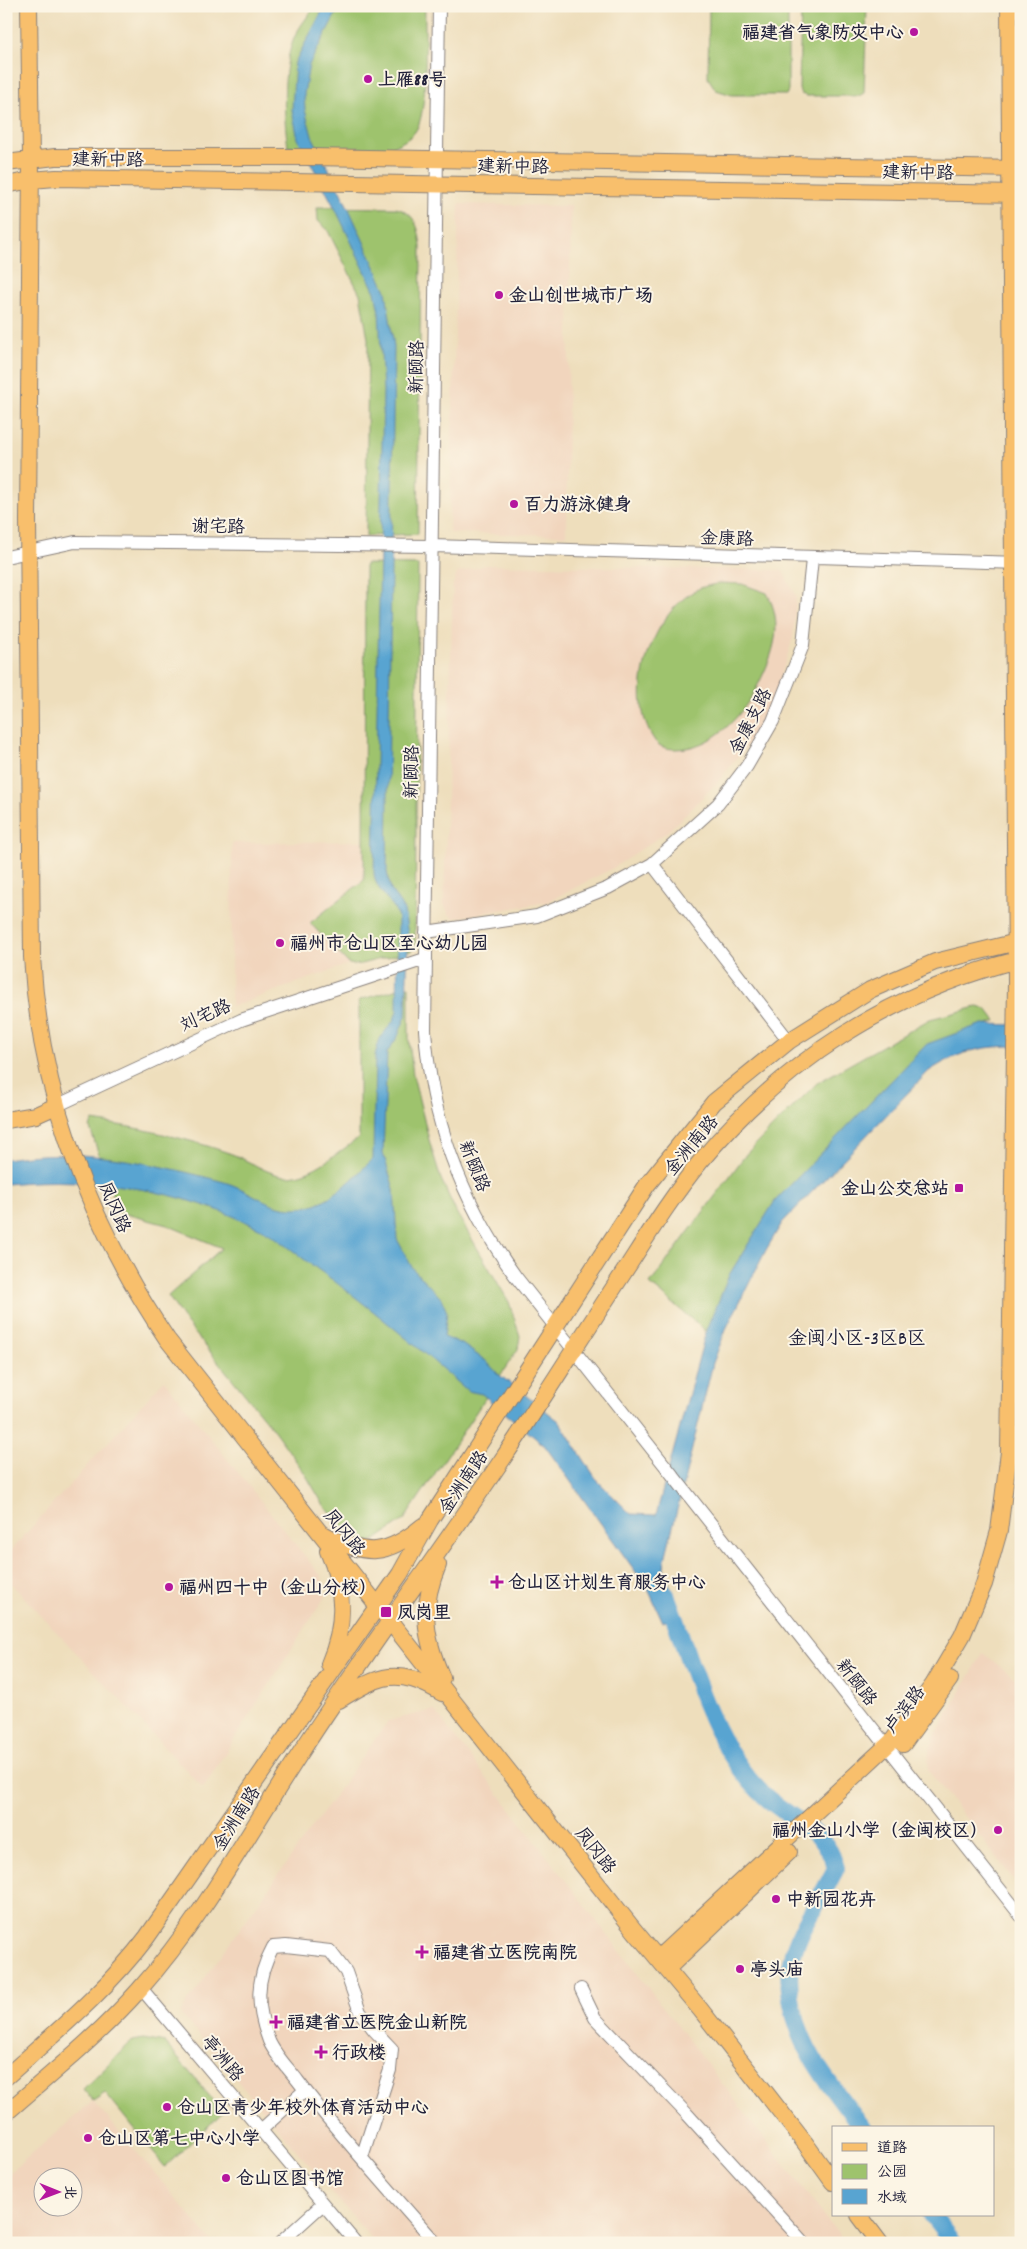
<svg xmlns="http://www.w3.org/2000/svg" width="1027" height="2249" font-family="Dekko,'LXGW WenKai TC',sans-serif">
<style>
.built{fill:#f1d5bd;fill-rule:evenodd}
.green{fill:#9ec36d;stroke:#607254}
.water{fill:#58a4d1;stroke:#3d6386}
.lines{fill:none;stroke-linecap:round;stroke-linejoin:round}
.river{stroke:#58a4d1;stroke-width:18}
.minor-casing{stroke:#88807c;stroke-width:14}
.major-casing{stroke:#88807c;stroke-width:18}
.minor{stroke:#fff;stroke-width:12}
.major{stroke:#f8bf6c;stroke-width:16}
.poi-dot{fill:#b5179e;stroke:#fcf5e5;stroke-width:2}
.labels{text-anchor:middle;stroke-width:4;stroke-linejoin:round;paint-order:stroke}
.poi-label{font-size:18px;font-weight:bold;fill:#22223b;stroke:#fcf5e5;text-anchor:start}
.street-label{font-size:18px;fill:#22223b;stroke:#fcf5e5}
.neighbourhood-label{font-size:19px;fill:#22223b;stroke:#fcf5e5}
</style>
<rect width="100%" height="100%" fill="#fcf5e5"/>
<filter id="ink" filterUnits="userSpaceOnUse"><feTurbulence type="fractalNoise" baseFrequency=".02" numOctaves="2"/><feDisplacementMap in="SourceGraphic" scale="10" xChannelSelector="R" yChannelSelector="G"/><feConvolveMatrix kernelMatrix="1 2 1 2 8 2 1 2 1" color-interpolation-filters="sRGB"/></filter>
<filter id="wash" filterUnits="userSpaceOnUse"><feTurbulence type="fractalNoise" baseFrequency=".0096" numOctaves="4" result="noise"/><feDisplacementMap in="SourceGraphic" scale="20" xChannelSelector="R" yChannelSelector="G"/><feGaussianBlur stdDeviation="1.12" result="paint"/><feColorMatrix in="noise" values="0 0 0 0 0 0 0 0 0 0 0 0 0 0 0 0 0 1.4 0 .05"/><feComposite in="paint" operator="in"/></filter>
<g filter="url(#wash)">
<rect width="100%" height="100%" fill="#eedebc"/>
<!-- built -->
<path class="built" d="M459,204L571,206L566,535L449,533Z
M486,565L782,570L796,596L793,637L777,689L759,730L717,783L667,832L613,868L547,902L454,918L449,914L444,904L453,585L457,573Z
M365,841L364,880L310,923L349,964L231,1007L232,843Z
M164,1380L321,1576L326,1595L203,1788L6,1578V1556Z
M983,1653L1021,1683V1889L928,1770L929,1751L935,1736Z
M434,1710L845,2243H375L180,2013L388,1721Z
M93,2101L157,2176L213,2243H6V2176ZM72,2176V2206H42V2176Z"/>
<!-- green -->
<path class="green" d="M315,6H425C424,32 430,116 414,133C406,142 395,146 384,149L288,147C283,114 281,62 297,32C302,23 309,15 315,6Z
M709,6H788V91L786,95H732L716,90L708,78Z
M801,6H867L864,93L859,96H807L801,94L799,89Z
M317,207L396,208C416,213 419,229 421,247L418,534L366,536L368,339L360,294L327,229L318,221Z
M365,564L418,565L415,944L411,951L357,965L349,964L310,923L364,880Z
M720,583L742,584L767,593C784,624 774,653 759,683C743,716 713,749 675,749C668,749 659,747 655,741C623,697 651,613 698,589C704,586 713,585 720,583Z
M409,986V1040L413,1075L429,1140L441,1179L456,1212L509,1302L520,1336L518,1349L404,1520L377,1539L370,1542L357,1539L344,1529L323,1504L304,1472L273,1429L185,1321L168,1296L222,1248L167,1225L118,1212L90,1128L92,1121C137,1127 186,1138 229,1153C245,1158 270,1176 286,1176C313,1176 338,1152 359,1138V1000Z
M977,1007L987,1009L996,1021L928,1046L828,1152L708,1333L650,1284L747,1153L817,1083L930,1019Z
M143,2039L165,2043L223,2112L165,2167L105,2093L93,2101L83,2089L132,2041Z"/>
<!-- water -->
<path class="water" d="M325,6H340L309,65L304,94L305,110L312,136L349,209L386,291L394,347L387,872L391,890L404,910L408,935L406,1016L398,1036L387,1053L383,1153L394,1189L397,1239L413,1269L441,1298L447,1312L444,1337L462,1344L486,1361L498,1374L559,1421L597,1480L631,1514L656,1515L705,1335L729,1275L775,1201L927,1044L982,1024L1021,1025V1046C982,1046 962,1050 929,1071L782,1223L766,1250L726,1329L713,1363L665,1559L664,1569L680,1615L663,1622L648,1589L545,1446L482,1394L468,1391C417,1347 367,1304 312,1265C296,1254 280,1239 263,1230C184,1190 94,1175 6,1184V1159C78,1146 154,1163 224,1182C249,1189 267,1208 294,1208C327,1208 351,1180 373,1159L375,1055L380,1038L394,1020L397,1011L398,917C392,900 376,892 374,874L383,391L379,312L375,292L336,210L298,139L292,110L295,62Z"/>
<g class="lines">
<!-- river -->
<path class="river" d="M666,1595C693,1665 710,1748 768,1799C793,1820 828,1833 836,1868C822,1898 799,1927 791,1961C789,1970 789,1982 790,1991C796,2047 830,2085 863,2128
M931,2215L953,2243"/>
</g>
</g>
<g filter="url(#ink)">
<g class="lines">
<defs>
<path id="minor" d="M439,6L425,1030C431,1121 463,1204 516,1277L1021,1916
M6,557L75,542L432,546L1021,563
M652,864L789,1041
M426,932L537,916L608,888L652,864L718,804L747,766L773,721L803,645L812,559
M56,1106L241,1020L425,959
M141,1988L356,2243
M581,1989L595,2018L687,2114L804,2243
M261,2130L305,2090
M362,2157L390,2070L392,2049L374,2030L360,2012L346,1972L330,1951L286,1946L273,1947C255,1980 256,2006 269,2041C275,2055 289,2069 298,2081C341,2137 389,2189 436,2243
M280,2243L323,2204"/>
<path id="major" d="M29,6L31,159L28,520L32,957C40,1097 89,1223 167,1339L634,1930L700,2009L805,2143L833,2182
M6,163L55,157H308L1021,169
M6,185L31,180L56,178L1021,194
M6,1120L36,1115L56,1106
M325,1535C366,1557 387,1556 423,1526
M328,1551C345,1589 346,1625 329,1664
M438,1565C420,1608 424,1636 442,1678
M339,1700C381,1674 397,1667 442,1693
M903,1744L950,1679
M658,1958L893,1740L933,1685L962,1636L984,1584L999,1531L1009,1452L1016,983L1009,6
M667,1969L789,1852
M6,2077C55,2033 107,1990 147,1937L400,1574L430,1520L647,1185L714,1102L789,1041L870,990L935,962L1021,941
M6,2113C52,2073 99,2035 139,1990C204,1917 250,1830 303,1749C367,1650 438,1555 504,1457C545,1396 584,1333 624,1272C648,1235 672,1196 700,1162C784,1060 893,991 1021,959
M859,2215L880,2243"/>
</defs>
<!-- minor casing -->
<use href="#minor" class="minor-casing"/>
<!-- major casing -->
<use href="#major" class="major-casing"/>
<!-- minor -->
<use href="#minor" class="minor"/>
<!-- major -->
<use href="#major" class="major"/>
</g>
</g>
<!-- markers -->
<g class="poi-dot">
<circle cx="914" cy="32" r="5"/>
<circle cx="368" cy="79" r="5"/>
<circle cx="499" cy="295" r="5"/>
<circle cx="514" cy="504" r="5"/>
<circle cx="280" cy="943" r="5"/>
<rect x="954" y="1183" width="10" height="10" rx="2.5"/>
<path d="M494.5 1574.5h5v5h5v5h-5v5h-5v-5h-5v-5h5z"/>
<circle cx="169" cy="1587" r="5"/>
<rect x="380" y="1606" width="12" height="12" rx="2.5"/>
<circle cx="998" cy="1830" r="5"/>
<circle cx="776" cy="1899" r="5"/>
<path d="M419.5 1944.5h5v5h5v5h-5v5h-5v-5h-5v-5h5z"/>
<circle cx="740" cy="1969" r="5"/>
<path d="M273.5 2014.5h5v5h5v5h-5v5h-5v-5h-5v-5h5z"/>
<path d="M318.5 2044.5h5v5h5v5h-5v5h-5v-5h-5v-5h5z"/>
<circle cx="167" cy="2107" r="5"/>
<circle cx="88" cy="2138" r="5"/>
<circle cx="226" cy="2178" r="5"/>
</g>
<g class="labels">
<!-- poi labels -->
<g class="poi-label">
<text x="904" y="38" text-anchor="end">福建省气象防灾中心</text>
<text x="378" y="85">上雁88号</text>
<text x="509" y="301">金山创世城市广场</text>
<text x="524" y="510">百力游泳健身</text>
<text x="290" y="949">福州市仓山区至心幼儿园</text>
<text x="949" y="1194" text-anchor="end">金山公交总站</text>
<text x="508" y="1588">仓山区计划生育服务中心</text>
<text x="179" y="1593">福州四十中（金山分校）</text>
<text x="397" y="1618">凤岗里</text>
<text x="988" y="1836" text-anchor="end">福州金山小学（金闽校区）</text>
<text x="786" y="1905">中新园花卉</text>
<text x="433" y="1958">福建省立医院南院</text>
<text x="750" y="1975">亭头庙</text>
<text x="287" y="2028">福建省立医院金山新院</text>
<text x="332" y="2058">行政楼</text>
<text x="177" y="2113">仓山区青少年校外体育活动中心</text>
<text x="98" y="2144">仓山区第七中心小学</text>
<text x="236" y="2184">仓山区图书馆</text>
</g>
<!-- street labels -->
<g class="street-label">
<text transform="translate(108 159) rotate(1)" y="6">建新中路</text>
<text transform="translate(513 166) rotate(1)" y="6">建新中路</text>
<text transform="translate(918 172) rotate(1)" y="6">建新中路</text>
<text transform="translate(416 367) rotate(-89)" y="6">新颐路</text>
<text transform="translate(218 526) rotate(1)" y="6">谢宅路</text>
<text transform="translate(727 538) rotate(2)" y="6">金康路</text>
<text transform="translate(750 721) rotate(-63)" y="6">金康支路</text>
<text transform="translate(411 772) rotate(-89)" y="6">新颐路</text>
<text transform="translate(205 1015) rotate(-24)" y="6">刘宅路</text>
<text transform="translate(691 1145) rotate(-50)" y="6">金洲南路</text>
<text transform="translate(475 1166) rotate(68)" y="6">新颐路</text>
<text transform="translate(115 1207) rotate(66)" y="6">凤冈路</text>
<text transform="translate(463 1482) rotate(-56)" y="6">金洲南路</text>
<text transform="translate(345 1532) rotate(51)" y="6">凤冈路</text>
<text transform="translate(857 1682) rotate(52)" y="6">新颐路</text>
<text transform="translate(904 1709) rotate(-52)" y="6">卢滨路</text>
<text transform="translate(236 1818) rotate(-58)" y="6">金洲南路</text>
<text transform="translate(596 1850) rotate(52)" y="6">凤冈路</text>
<text transform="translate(223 2058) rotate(50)" y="6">亭洲路</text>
</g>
<!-- neighbourhood labels -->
<g class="neighbourhood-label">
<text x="857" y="1344">金闽小区-3区B区</text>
</g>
</g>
<!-- margin -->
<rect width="1027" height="2249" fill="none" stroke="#fcf5e5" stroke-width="25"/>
<!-- legend -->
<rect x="832" y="2126" width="162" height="90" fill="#fcf5e5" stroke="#a5a1a1"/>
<rect x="842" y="2143" width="25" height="8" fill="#f8bf6c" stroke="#a5a1a1"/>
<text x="877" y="2152" font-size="15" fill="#22223b">道路</text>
<rect x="842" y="2164" width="25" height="15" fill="#9ec36d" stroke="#a5a1a1"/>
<text x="877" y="2176" font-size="15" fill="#22223b">公园</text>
<rect x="842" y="2189" width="25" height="15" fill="#58a4d1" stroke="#a5a1a1"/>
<text x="877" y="2202" font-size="15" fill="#22223b">水域</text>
<!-- north arrow -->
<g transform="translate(58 2192) rotate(91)"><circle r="24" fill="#fcf5e5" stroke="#a5a1a1"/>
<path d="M0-4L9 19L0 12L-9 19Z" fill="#b5179e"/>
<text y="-8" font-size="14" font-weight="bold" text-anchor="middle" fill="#22223b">北</text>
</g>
</svg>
